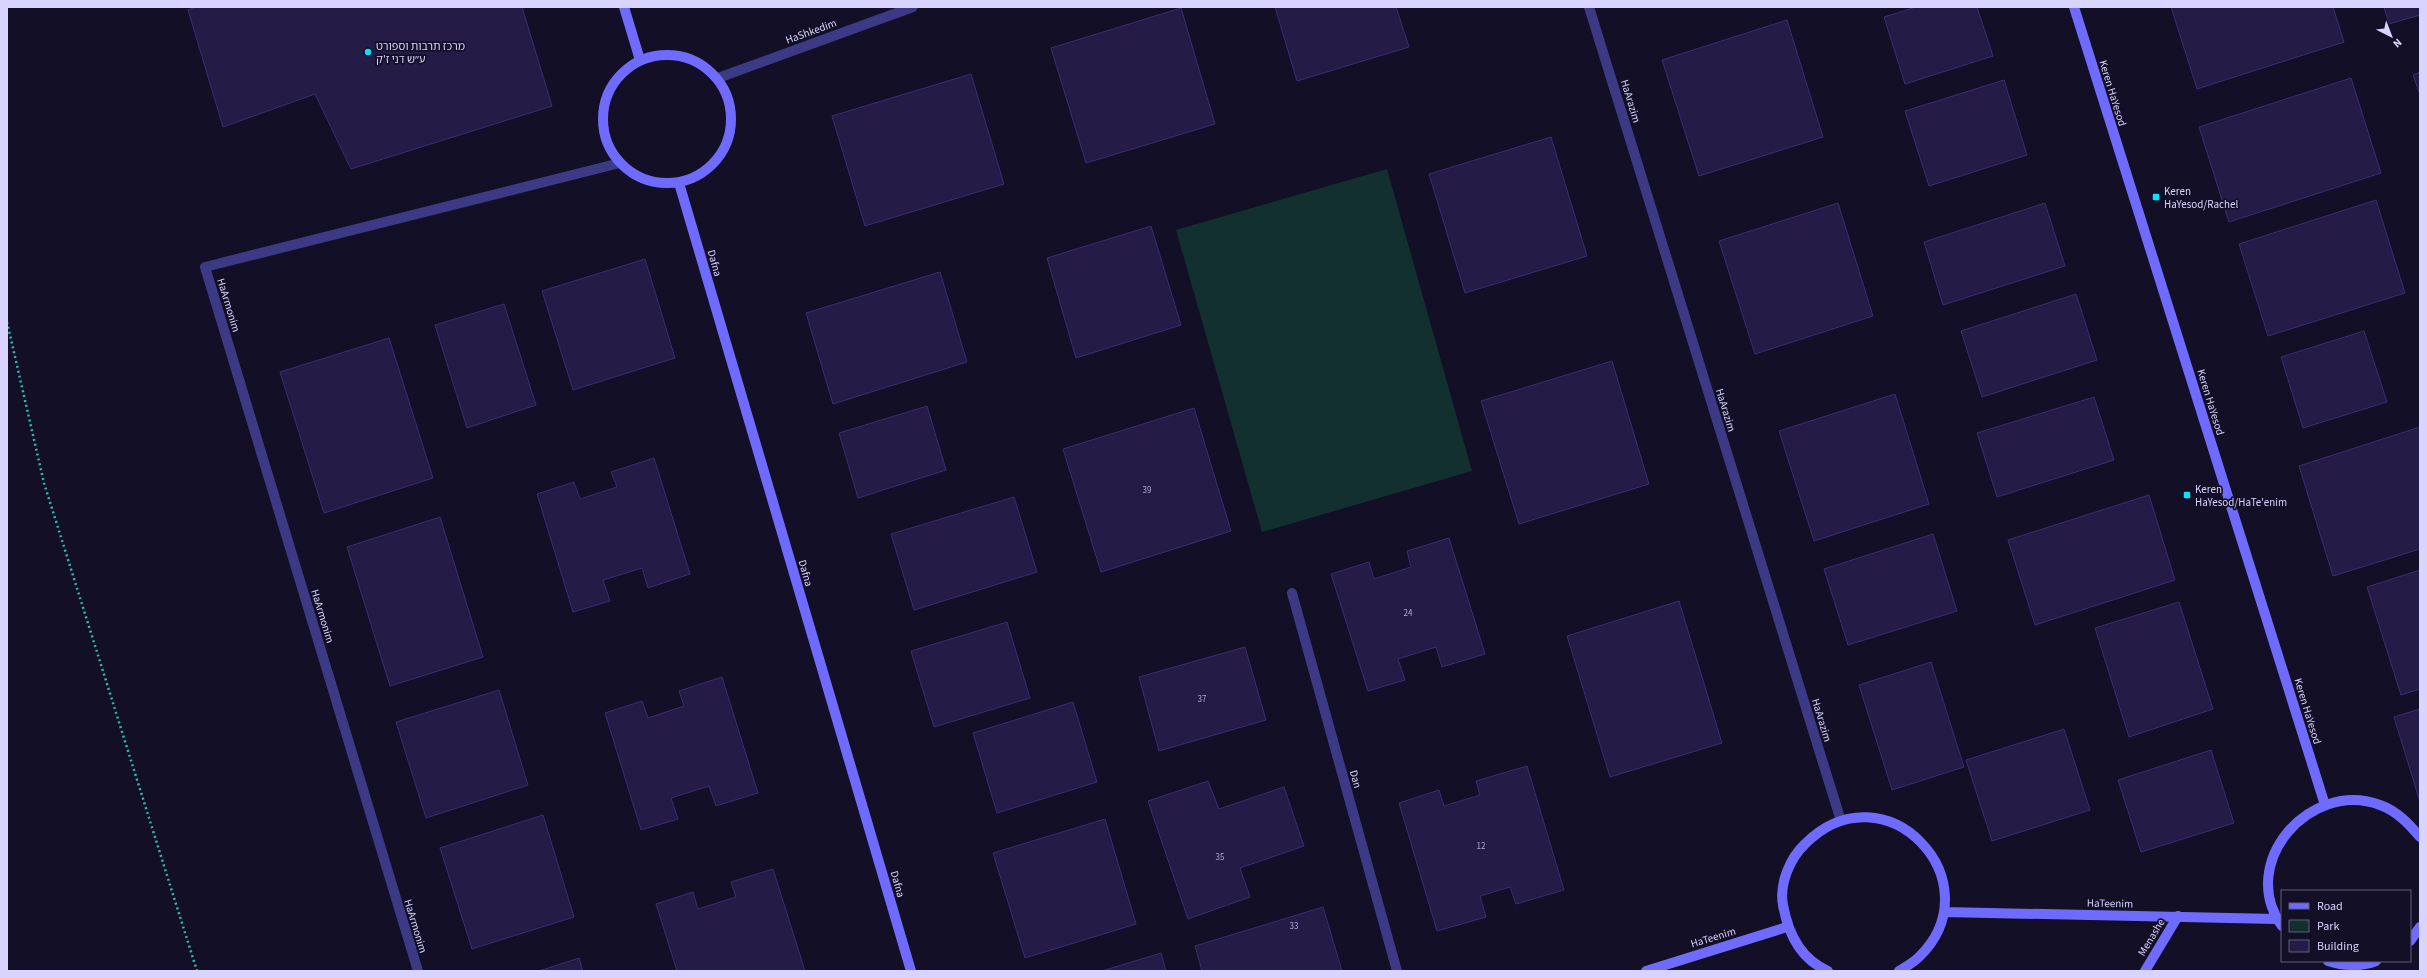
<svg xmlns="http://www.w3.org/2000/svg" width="2427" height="978" font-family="'Source Sans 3','Noto Sans Hebrew',sans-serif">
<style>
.green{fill:#12302f}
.building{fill:#241b47;stroke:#3b2d73}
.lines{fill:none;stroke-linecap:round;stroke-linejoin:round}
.path{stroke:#2fb8b0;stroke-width:2.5;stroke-dasharray:2 3;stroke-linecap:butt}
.street{stroke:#3d3a85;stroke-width:10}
.secondary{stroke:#6f6bff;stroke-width:10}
.poi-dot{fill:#00e5ff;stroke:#130f26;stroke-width:1.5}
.labels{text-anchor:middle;stroke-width:3.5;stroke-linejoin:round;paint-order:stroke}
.number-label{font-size:9px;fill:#aca6d1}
.street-label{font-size:11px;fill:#d9d4ff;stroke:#130f26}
.poi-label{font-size:11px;fill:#d9d4ff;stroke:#130f26;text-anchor:start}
</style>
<rect width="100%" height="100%" fill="#130f26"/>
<!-- green -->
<path class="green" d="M1387,169L1472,471L1262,532L1176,230Z"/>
<!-- building -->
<path class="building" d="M196,7H522L552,106L351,169L315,94L223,127L188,10Z
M1275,7H1396L1409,47L1297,81Z
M1916,7H1977L1993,56L1905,84L1884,17Z
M2171,7H2333L2344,42L2197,89Z
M2384,7H2420V15L2389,24Z
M1181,8L1215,124L1086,163L1051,48Z
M1787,20L1823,137L1699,176L1662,60Z
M2420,72V95L2413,75Z
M971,74L1004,184L865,226L832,116Z
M2351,78L2381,173L2229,222L2199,127Z
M2004,80L2027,155L1929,186L1905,111Z
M1551,137L1587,256L1465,293L1429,174Z
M2376,200L2405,293L2268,336L2239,244Z
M1838,203L1873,316L1755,354L1719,241Z
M2045,203L2065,266L1943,305L1924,242Z
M1151,226L1181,325L1076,358L1047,258Z
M645,259L675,358L573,390L542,291Z
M940,272L967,362L833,404L806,313Z
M2076,294L2097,360L1982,397L1961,331Z
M504,304L536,405L467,428L435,325Z
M2364,331L2387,402L2303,428L2281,357Z
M389,338L433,478L324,513L280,372Z
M1612,361L1649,484L1519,524L1481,401Z
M1895,394L1929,504L1814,541L1779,431Z
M2094,397L2114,460L1997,497L1977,433Z
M927,406L946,470L858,498L839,433Z
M1194,408L1231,531L1101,572L1063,449Z
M2420,427V549L2333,576L2299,466Z
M654,458L690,574L648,588L642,568L603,580L610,601L573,612L537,494L574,482L580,499L617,487L611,472Z
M2149,495L2175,580L2035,625L2008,540Z
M1014,497L1037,572L914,610L891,534Z
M440,517L483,657L390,686L347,547Z
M1933,534L1957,611L1848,645L1824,569Z
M1449,538L1485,654L1442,667L1436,647L1398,659L1405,680L1368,691L1331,574L1369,562L1374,579L1411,567L1407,551Z
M2420,570V689L2401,695L2367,587Z
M1679,601L1722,743L1610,777L1567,636Z
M2179,602L2213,709L2129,737L2095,628Z
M1007,622L1030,698L934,727L911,651Z
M1245,647L1266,720L1159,751L1139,677Z
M1931,662L1964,767L1892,790L1859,685Z
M722,677L758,793L716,806L709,786L671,798L678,819L641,830L605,713L642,701L648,718L684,706L679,691Z
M499,690L528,785L426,818L396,722Z
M1073,702L1097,782L997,813L973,733Z
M2420,709V802L2394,717Z
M2064,729L2090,810L1992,841L1966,760Z
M2211,750L2234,823L2141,852L2118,780Z
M1527,766L1564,890L1516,904L1510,887L1480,896L1486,917L1437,931L1399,803L1439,790L1444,806L1480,795L1476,781Z
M1208,781L1219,809L1284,787L1304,846L1240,868L1250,897L1188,919L1148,801Z
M543,815L574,917L472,949L440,848Z
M1105,819L1136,924L1025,958L993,853Z
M773,869L805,971H677L656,904L693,892L698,909L736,897L731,882Z
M1323,907L1342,971H1202L1195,946Z
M1161,953L1166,971H1102Z
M579,958L583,971H539Z"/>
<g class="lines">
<!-- path -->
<path class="path" d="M7,322L44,483L197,971"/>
<!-- street -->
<path class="street" d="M1589,7L1841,821
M718,78L913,7
M1292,593L1397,971
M418,971L205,267L620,163"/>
<!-- secondary -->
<path class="secondary" d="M624,7L640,60
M2074,7L2325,805
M603 119a64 64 0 1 1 128 0a64 64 0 1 1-128 0Z
M679,183L911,971
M1944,912L2276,919
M2282,926C2237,864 2309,779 2380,805C2397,811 2409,824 2420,837
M2410,941L2420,927
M2328,961C2343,966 2361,967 2376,961
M1646,971L1787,927
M1828,971C1800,959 1788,933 1783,905C1779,884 1790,858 1805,844C1885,764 1996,882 1919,957C1913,963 1905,967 1899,971
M2145,971L2178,916"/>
</g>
<!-- markers -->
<g class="poi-dot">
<circle cx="368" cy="52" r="4"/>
<rect x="2152" y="193" width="8" height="8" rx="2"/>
<rect x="2183" y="491" width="8" height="8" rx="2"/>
</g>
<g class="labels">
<!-- number labels -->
<g class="number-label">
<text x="1147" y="493">39</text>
<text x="1408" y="616">24</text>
<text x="1202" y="702">37</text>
<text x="1481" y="849">12</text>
<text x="1220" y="860">35</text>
<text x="1294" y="929">33</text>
</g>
<!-- street labels -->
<g class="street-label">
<text transform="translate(811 31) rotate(-20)" y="4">HaShkedim</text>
<text transform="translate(2113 93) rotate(73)" y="4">Keren HaYesod</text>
<text transform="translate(1631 101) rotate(73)" y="4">HaArazim</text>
<text transform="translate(715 263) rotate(74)" y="4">Dafna</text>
<text transform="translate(229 305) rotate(73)" y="4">HaArmonim</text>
<text transform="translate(2211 402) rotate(73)" y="4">Keren HaYesod</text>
<text transform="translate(1726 410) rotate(73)" y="4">HaArazim</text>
<text transform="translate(806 573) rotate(74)" y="4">Dafna</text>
<text transform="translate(323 616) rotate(73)" y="4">HaArmonim</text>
<text transform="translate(2308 711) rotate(73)" y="4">Keren HaYesod</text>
<text transform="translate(1822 720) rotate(73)" y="4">HaArazim</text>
<text transform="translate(1356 779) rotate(75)" y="4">Dan</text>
<text transform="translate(898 884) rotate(74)" y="4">Dafna</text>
<text transform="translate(2110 903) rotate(1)" y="4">HaTeenim</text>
<text transform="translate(416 926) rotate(73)" y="4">HaArmonim</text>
<text transform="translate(1713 937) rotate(-17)" y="4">HaTeenim</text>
<text transform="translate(2151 937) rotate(-59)" y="4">Menashe</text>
</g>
<!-- poi labels -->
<g class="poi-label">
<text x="376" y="50">מרכז תרבות וספורט<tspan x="376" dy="13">ע״ש דני ז'ק</tspan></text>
<text x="2164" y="195">Keren<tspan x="2164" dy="13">HaYesod/Rachel</tspan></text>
<text x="2195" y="493">Keren<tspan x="2195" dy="13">HaYesod/HaTe'enim</tspan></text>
</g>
</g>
<!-- border -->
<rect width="2427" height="978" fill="none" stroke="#d9d4ff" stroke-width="16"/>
<!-- legend -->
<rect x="2281" y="890" width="130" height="72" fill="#130f26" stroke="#625e7d"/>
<rect x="2289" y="903" width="20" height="6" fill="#6f6bff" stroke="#625e7d"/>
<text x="2317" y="910" font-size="12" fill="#d9d4ff">Road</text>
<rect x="2289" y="920" width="20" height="12" fill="#12302f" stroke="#625e7d"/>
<text x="2317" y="930" font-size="12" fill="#d9d4ff">Park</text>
<rect x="2289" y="940" width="20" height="12" fill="#241b47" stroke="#625e7d"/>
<text x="2317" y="950" font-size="12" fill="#d9d4ff">Building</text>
<!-- north arrow -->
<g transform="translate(2391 36) rotate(138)" stroke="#130f26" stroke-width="3" paint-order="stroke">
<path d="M0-3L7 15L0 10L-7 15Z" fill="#d9d4ff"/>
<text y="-6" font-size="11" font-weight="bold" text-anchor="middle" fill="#d9d4ff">N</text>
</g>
</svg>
